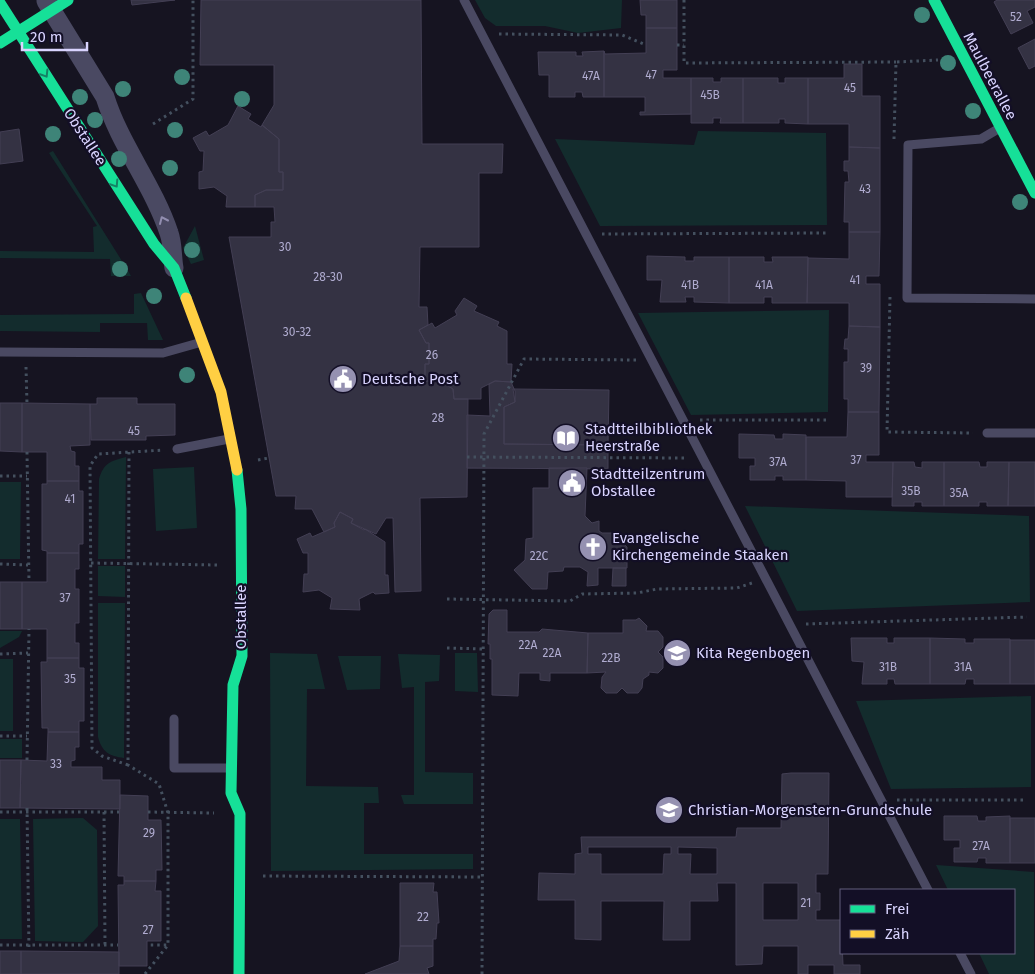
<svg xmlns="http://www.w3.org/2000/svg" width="1035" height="974" font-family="'Fira Sans',sans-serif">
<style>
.green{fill:#132c2d}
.building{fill:#343243;stroke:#433f54;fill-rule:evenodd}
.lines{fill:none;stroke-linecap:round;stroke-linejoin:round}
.path{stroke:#44505f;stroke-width:3;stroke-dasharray:2.5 4;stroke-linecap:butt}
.lane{stroke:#4a4962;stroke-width:9}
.street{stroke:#4a4962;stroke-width:19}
.fast{stroke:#16e098;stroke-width:11}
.slow{stroke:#ffcf43;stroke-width:11}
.tree{fill:#3e8478}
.oneway{stroke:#158265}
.oneway2{stroke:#928eb0}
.labels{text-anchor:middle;stroke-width:4.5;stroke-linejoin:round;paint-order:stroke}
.number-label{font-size:12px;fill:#b0acd0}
.street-label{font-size:15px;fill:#d9d4ff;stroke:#130f26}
.poi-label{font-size:15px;fill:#d9d4ff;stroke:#130f26;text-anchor:start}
</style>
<rect width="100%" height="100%" fill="#161421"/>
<!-- green -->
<path class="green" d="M475,0H622L621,28L578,33L545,26H496L485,18Z
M698,131L826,133L827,225L600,226L555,139L694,145Z
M53,151L127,269L131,276H111L110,259L0,258V251L94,252L93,227L97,226L49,153Z
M195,226L204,260L191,264L183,248Z
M141,293L163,340H148L147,323H100V332L0,331V315L134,314V294Z
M829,310L828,412L691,415L638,313Z
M126,457L125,559H98L99,479C104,463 110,461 126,457Z
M194,467L197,528L156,531L153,469Z
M0,482H21L20,559H0Z
M745,506L1029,516L1030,602L797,611Z
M98,566H125V597L98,596Z
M98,603H125L124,758C109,756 102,752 98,737Z
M0,631H22L19,637L0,648Z
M270,653L317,654L325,689H307L306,786L378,787L379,803H364V854H473V869L271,871Z
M455,653H477L478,692L455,691Z
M398,654L440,655L439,681L425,682V772L473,773V804H404L401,795H414V687L402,688Z
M338,656H381L380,689L347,690Z
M0,659H13V731H0Z
M1031,696V787L891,789L856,701Z
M0,739H22V758H0Z
M83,818L97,830L98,926L83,942L35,941L33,819Z
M0,819H20L22,939H0Z
M936,865L1034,872V974H989L979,953H1014V890H948Z"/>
<!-- building -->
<path class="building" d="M131,0H175L132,5Z
M201,0H421L422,144H503L502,173H479V247H420L419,307H427L428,325L419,330L426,343H429V364H425V381H440L453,389L454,399H468L467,497L420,498L421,591L395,592L393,518H386L376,534L351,523L353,519L340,512L334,523L335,527L324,532L312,509H295L296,496H276L229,237H271V222H275L274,207H255V195L266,190H283V172H279V139L262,125L274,105V65H200Z
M640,0H677V28H646V15H641Z
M997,0H1035V7L1027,11L1033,23L1011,34L994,2Z
M646,28H677V70H663V78H691V114L640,115V112H645V97H604V51L605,54L646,53Z
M1035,39V66L1029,69L1018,48Z
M604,51V97H583L582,92H575V97H549V75H539L538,52H576V56H583L582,52Z
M844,64H862V96H880V148L849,147V124H808V78H844Z
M691,78H713V82H721V78H743V123H720L721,118H713V123H691Z
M743,78H778V83H785V78H808V124L785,123V119H779V123H743Z
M238,106L251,114L248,119L261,127L262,125L279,139V172H283V190H266L255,195V207H226L227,196L214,187L199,189V172L203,171L204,151H200L193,138L206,131L209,136L228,125Z
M19,129L23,161L0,164V132Z
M849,147L880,148V232H849V222H844L845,182H849L848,171H844V161H849Z
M849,232H880L879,276H866V284H880V327L849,326V303H807L808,258L849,259Z
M647,256L685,257V261H694V257H729V303L694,302V297H685L686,302H660L662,280H647Z
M729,257H764V262H773L772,257H808L807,303H772V297H764V303H729Z
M464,298L477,306L474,311L499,322L497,326L507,331V364H512L511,382L495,381L481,388V399H454L453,389L440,381H425V364H429V343H426L419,330L432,323L435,328L457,315L455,311Z
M849,326L880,327L879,412H848V399H844V362H848V349H844L845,339H848Z
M495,381L511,382L515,391V402L504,407V444L608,445V469L467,468V415L490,416L489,384Z
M513,389L609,390L608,445L504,444V407L515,402Z
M97,398H137V404H175V435L146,436V440H91L90,404H97Z
M0,403H22V452L0,451Z
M22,403L90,404V445L70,446L71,451L75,452V466H79V481H47V452H22Z
M848,412H879V455H866V462H893L892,497H846V481L806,480V437H847Z
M739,434L774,435L775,439H783V434L806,435V480H783V476H775V480H750V466H755V458H739Z
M893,462H914L915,467L922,468V462H944V506H922V502H914V506H892Z
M944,462H979L980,467H987V462H1009L1008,506H987V502H979V506H944Z
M1009,462H1035V506H1008Z
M549,468H587L585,516L592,523L599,521V531L602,533H612V540H619L627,547V568H598V585L587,586L588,572L580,567H564L563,571L548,572L547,589H532L514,570L525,560L526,539L533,538V488H549Z
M47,481H79V491H83V544H79V553H47V551L42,550V484H47Z
M340,512L353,519L351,523L364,530L365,529L385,542V575H388L389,593L375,594L373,592L359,599L360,610L330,609L332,598L319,590L303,592L304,574H308V553H303L297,539L310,533L312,537L335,527L334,523Z
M47,553H79V569H75V589H79V623H75V643H79V658H47V629H22V582H47Z
M613,568H626V586H612Z
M0,582H22V629H0Z
M493,610H507V632H539L542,629L588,633L587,673H550V681L540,680V673H519L518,696L492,695V659H490V644H488L489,614Z
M639,618L647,626L646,631H658L663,637V647L658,652L663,657V668L658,673L649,672V675L643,679L642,688L638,693H627L622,688L617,693H606L601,688L602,677L606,672L587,673L588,633H623V620H636Z
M851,638H887V643H894V638H930V684H895L894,679H887V684H862L864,662L852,661Z
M930,638L965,639V643H974V639H1010V684H974V679H966L965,684H930Z
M1010,640H1035V684H1010Z
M47,658H79V668H84V721H79V732H48V728H42L41,662H47Z
M48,732H79V747H75V760L71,761V767H102V780H120V809L20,808L21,760L47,761Z
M0,760H21L20,808H0Z
M791,773H829L828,874H816V893H820V910H816V920H841L843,965H860V974H834V965H808V974H798V946H763L762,964L736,965V883H717L718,901H690V940H663L664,901H601V940L575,939V900H538L539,873L575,874V854L582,853L581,837H736L737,828H781L782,774ZM588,847H671V854H664L663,874H601V854H588ZM678,847L717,848V874H690L691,854H678ZM763,883H798V920H763Z
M120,795L148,796V820H161L162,870H156V881H124V876H118Z
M944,816H977L978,821H986V817L1010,816V863H986V858H978L977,862H954V848H960V840H944Z
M1010,818H1035V863H1010Z
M124,881H156L155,891H161V941H147V966H119L118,885H124Z
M400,883H434L433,892H437L439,923H437L436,939H433V946H400Z
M400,946H433V966L427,968L429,974H365L399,961Z
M0,951H21V974H0Z
M21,951L119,952V974H21Z"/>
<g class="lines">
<!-- path -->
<path class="path" d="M684,0V63L896,62
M499,34L622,35L646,45
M677,45H684
M153,124L193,99V0
M894,139L896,62L938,60
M602,234L826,233
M890,297L887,432L973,433
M26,367L27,404
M700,420H827
M27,452L29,582
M129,452L128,765L159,784L168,813V945H147
M467,457L686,458
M258,460L269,458
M0,476H27
M91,563L218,565
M0,564L28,565
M447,599L570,601L582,594L637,593L657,589L737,588L752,583
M806,624L1027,617
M447,648L483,649
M0,654L28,653
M0,736H27
M27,760L29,629
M128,765L102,756L92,748L90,466L98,454L164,450
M897,800H1026
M27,808L29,951
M0,812H119
M104,812L105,945
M148,812L214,813
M263,876L483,877
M0,945H118
M145,974L168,945
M482,974L484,434L524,359L636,360"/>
<!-- lane -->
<path class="lane" d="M464,0L928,890
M998,129L981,139L908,145L907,298L1035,299
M0,352L163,353L202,342
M987,433H1035
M177,449L229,439
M174,719V768H229
M960,953L971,974"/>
<!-- street -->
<path class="street" d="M46,1L105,97C120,145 153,185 169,233C173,244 172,257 174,268"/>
<!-- fast -->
<path class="fast" d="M934,0L1035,193
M0,3L154,244L174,268L186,298
M0,43L68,0
M237,470L241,509L242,656L233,685L231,793L240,814L239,974"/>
<!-- slow -->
<path class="slow" d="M186,298L221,392L237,470"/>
</g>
<!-- trees -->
<g class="tree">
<circle cx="922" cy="15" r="8"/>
<circle cx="948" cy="63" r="8"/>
<circle cx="182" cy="77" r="8"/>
<circle cx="123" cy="89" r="8"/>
<circle cx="80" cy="97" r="8"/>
<circle cx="242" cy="99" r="8"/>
<circle cx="973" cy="111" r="8"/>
<circle cx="95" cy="120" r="8"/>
<circle cx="175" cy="130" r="8"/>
<circle cx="53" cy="134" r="8"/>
<circle cx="119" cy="159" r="8"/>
<circle cx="170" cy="168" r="8"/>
<circle cx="1020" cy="202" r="8"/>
<circle cx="192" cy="250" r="8"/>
<circle cx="120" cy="269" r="8"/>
<circle cx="154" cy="296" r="8"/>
<circle cx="187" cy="375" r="8"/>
</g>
<!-- one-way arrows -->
<defs><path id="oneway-chevron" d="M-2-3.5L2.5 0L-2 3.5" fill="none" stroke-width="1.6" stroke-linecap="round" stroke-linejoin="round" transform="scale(1.25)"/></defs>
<g class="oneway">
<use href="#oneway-chevron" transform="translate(45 74) rotate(58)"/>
<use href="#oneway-chevron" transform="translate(115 184) rotate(57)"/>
</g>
<use class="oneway2" href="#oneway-chevron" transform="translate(163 220) rotate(-114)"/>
<!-- icons -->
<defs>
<symbol id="civic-disc" viewBox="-11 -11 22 22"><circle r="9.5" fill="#9591b1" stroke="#130f26"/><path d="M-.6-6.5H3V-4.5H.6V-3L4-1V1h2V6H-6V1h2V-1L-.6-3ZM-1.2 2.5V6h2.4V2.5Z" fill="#fff"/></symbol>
<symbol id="library-disc" viewBox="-11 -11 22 22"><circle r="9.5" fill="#9591b1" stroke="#130f26"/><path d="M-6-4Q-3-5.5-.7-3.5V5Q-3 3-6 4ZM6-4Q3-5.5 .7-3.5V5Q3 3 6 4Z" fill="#fff"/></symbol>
<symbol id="church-disc" viewBox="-11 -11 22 22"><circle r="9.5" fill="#9591b1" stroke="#130f26"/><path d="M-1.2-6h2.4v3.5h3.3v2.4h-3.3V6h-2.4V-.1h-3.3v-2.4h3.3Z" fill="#fff"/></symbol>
<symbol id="school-disc" viewBox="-11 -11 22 22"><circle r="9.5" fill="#9591b1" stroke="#130f26"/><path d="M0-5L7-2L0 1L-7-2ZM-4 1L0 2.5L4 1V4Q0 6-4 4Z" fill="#fff"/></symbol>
</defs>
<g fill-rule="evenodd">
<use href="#civic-disc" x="327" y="363" width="32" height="32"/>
<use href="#library-disc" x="550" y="422" width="32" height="32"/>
<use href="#civic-disc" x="556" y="467" width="32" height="32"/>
<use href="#church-disc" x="577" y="531" width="32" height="32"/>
<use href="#school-disc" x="661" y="637" width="32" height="32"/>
<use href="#school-disc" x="653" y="794" width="32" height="32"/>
</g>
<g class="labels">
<!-- number labels -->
<g class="number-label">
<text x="1016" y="21">52</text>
<text x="651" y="79">47</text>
<text x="591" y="80">47A</text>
<text x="850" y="92">45</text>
<text x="710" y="99">45B</text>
<text x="865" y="193">43</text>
<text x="285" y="251">30</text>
<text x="328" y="281">28-30</text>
<text x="855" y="284">41</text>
<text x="690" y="289">41B</text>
<text x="764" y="289">41A</text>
<text x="297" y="336">30-32</text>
<text x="432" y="359">26</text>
<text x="866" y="372">39</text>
<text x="438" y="422">28</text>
<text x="134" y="435">45</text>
<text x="856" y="464">37</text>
<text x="778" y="466">37A</text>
<text x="911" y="495">35B</text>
<text x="959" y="497">35A</text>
<text x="70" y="503">41</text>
<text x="539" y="560">22C</text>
<text x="65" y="602">37</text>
<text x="528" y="649">22A</text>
<text x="552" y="657">22A</text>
<text x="611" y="662">22B</text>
<text x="888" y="671">31B</text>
<text x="963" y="671">31A</text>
<text x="70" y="683">35</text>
<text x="56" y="768">33</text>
<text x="149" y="837">29</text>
<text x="981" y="850">27A</text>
<text x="806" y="907">21</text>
<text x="423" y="921">22</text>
<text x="148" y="934">27</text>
</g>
<!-- street labels -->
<g class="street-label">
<text transform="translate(990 76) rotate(62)" y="5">Maulbeerallee</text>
<text transform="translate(85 137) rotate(57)" y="5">Obstallee</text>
<text transform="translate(241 617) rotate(-90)" y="5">Obstallee</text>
</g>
<!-- poi labels -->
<g class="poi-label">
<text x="362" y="384">Deutsche Post</text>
<text x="585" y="434">Stadtteilbibliothek<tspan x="585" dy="17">Heerstraße</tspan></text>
<text x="591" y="479">Stadtteilzentrum<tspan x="591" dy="17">Obstallee</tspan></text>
<text x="612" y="543">Evangelische<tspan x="612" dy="17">Kirchengemeinde Staaken</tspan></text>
<text x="696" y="658">Kita Regenbogen</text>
<text x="688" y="815">Christian-Morgenstern-Grundschule</text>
</g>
</g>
<!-- legend -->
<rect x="840" y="889" width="175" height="65" fill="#130f26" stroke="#625e7d"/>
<rect x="850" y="905" width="25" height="8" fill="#16e098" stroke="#625e7d"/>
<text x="885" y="914" font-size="15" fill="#d9d4ff">Frei</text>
<rect x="850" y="930" width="25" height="8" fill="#ffcf43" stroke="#625e7d"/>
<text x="885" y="939" font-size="15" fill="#d9d4ff">Zäh</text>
<!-- scale -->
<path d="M22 42v8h65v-8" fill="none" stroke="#d9d4ff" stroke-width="2.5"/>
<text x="30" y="42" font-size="15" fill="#d9d4ff" stroke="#130f26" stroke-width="4" paint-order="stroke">20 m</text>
</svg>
